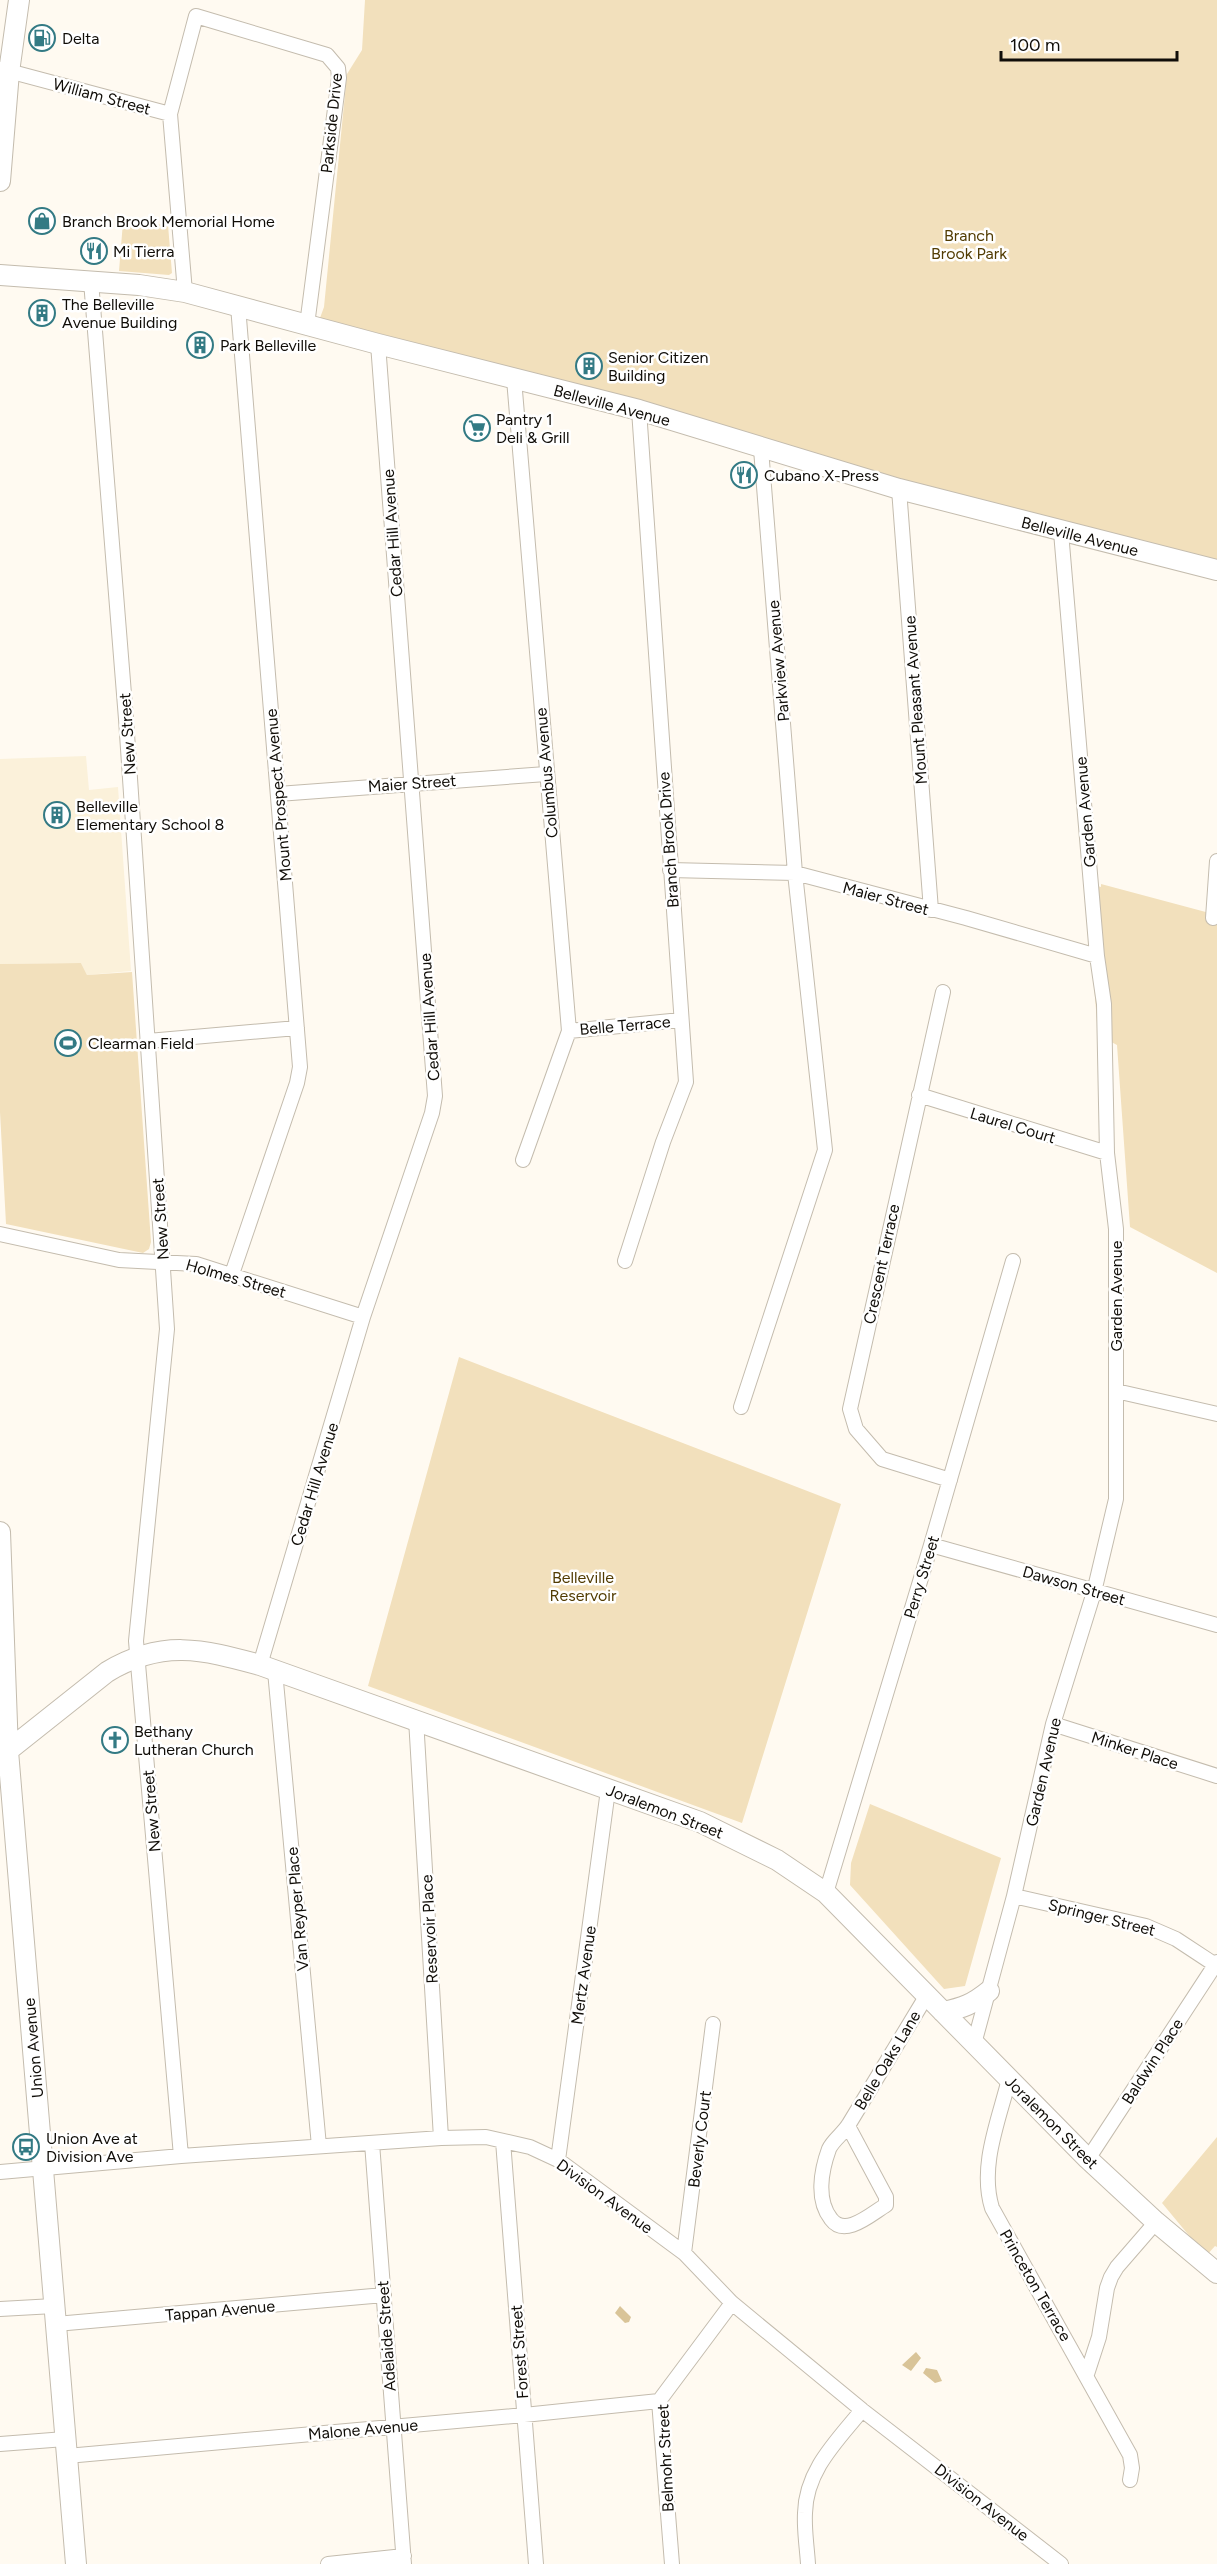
<svg xmlns="http://www.w3.org/2000/svg" width="1217" height="2564" font-family="Figtree,sans-serif">
<style>
.built{fill:#fbf1da}
.green{fill:#f2e0bc}
.water{fill:#d9c498}
.lines{fill:none;stroke-linecap:round;stroke-linejoin:round}
.street-casing{stroke:#c4bcae;stroke-width:16}
.secondary-casing{stroke:#c4bcae;stroke-width:22}
.street{stroke:#fff;stroke-width:14}
.secondary{stroke:#fff;stroke-width:20}
.labels{text-anchor:middle;stroke-width:5;stroke-linejoin:round;paint-order:stroke}
.poi-label{font-size:16px;fill:#100d08;stroke:#fff;text-anchor:start}
.street-label{font-size:16px;fill:#100d08;stroke:#fff}
.park-label{font-size:16px;fill:#523c03;stroke:#fff}
</style>
<rect width="100%" height="100%" fill="#fffaf1"/>
<!-- built -->
<path class="built" d="M86,756L89,790L118,787L131,971L87,975L81,963L0,964V759Z"/>
<!-- green -->
<path class="green" d="M365,0H1217V560L828,460L616,396L320,318L324,307L347,74L362,50Z
M123,222L168,225L172,273L169,275L119,271Z
M1086,883L1101,887V884L1217,915V1273L1130,1227L1117,1045L1098,1035Z
M81,963L87,975L132,972L151,1242L149,1249L143,1253L6,1224L0,1112V964Z
M459,1357L841,1504L742,1823L368,1686Z
M870,1804L1001,1858L965,1986L944,1989L850,1885L851,1863Z
M1217,2137V2247L1215,2246L1206,2256L1162,2203Z"/>
<!-- water -->
<path class="water" d="M620,2306L631,2317L629,2322L625,2323L615,2313Z
M916,2352L921,2358L911,2371L902,2365Z
M926,2368L937,2370L942,2381L935,2383L923,2373Z"/>
<g class="lines">
<defs>
<path id="street" d="M1,69L170,114
M91,281L126,719L167,1329L136,1641L181,2156
M185,292L170,114L196,16L327,55L338,68L339,78L307,325
M514,379L569,1031L523,1160
M899,489L931,910
M278,794L546,774
M670,870L795,873L966,918L1097,956
M1213,918L1217,861
M943,992L850,1409L856,1429L882,1459L950,1480
M569,1031L681,1020
M148,1041L297,1028
M919,1095L1107,1153
M0,1234L119,1260L196,1264L363,1317
M625,1261L663,1142L686,1082L639,410
M232,1274L297,1083L300,1067L238,306
M1116,1391L1217,1414
M741,1407L825,1150L795,873L761,449
M931,1545L1217,1625
M260,1665L363,1317L432,1113L435,1096L378,344
M275,1671L319,2146
M416,1719L441,2138
M1053,1724L1217,1776
M826,1893L931,1545L1013,1261
M1014,1896L1146,1926L1176,1939L1217,1966
M974,2044L1014,1896L1053,1724L1094,1592L1116,1499V1229L1107,1153L1104,1004L1097,956L1061,532
M1009,2079C999,2120 979,2166 992,2208L1130,2455L1132,2468L1130,2480
M848,2126L886,2197V2205C871,2214 845,2238 831,2219C816,2200 821,2171 829,2149C833,2140 844,2133 849,2124C875,2081 901,2038 927,1995
M503,2141L536,2564
M372,2143L404,2564
M1088,2159L1217,1962
M558,2160L608,1790
M0,2172L181,2156L441,2138L486,2137L530,2147L558,2160L684,2253L732,2303L862,2410L1061,2564
M684,2253L713,2024
M0,2309L54,2306
M56,2324L384,2295
M1087,2374L1099,2337L1107,2288L1111,2277L1117,2267L1156,2222
M0,2444L65,2439
M67,2456L524,2415L659,2401
M328,2564L404,2556
M672,2564L659,2401L732,2303
M808,2564C807,2547 804,2530 805,2513C806,2470 837,2441 862,2410"/>
<path id="secondary" d="M0,181L9,72L19,0
M0,275L139,285L185,292L378,344L639,410L899,489L1217,570
M0,1532L8,1751L76,2564
M0,1757L107,1672C162,1639 202,1649 260,1665L700,1822L777,1860L826,1893L1088,2159L1156,2222L1217,2273
M943,2012C963,2008 973,2004 989,1991"/>
</defs>
<!-- street casing -->
<use href="#street" class="street-casing"/>
<!-- secondary casing -->
<use href="#secondary" class="secondary-casing"/>
<!-- street -->
<use href="#street" class="street"/>
<!-- secondary -->
<use href="#secondary" class="secondary"/>
</g>
<!-- icons -->
<defs>
<symbol id="fuel-ring" viewBox="-11 -11 22 22"><circle r="9.5" fill="#fff" stroke="#337a84" stroke-width="1.5"/><path d="M-5.5-6h7V0h2V4h1.3V-2.5L3-4.5l.8-.8L6-3V5H2.5V1h-1V6h-7ZM-4.2-4.7v3.2H.2V-4.7Z" fill="#337a84"/></symbol>
<symbol id="shop-ring" viewBox="-11 -11 22 22"><circle r="9.5" fill="#fff" stroke="#337a84" stroke-width="1.5"/><path d="M-5-2.5h2.3a2.7 3.5 0 0 1 5.4 0H5L5.5 6h-11ZM-1.5-2.5h3a1.5 2.3 0 0 0-3 0Z" fill="#337a84"/></symbol>
<symbol id="restaurant-ring" viewBox="-11 -11 22 22"><circle r="9.5" fill="#fff" stroke="#337a84" stroke-width="1.5"/><path d="M-5-6h1v4h1v-4h1v4h1v-4h1v5L-1.5 .5V6h-2V.5L-5-1ZM5-6V6H3V1.5H1.5Q1.5-4 5-6Z" fill="#337a84"/></symbol>
<symbol id="building-ring" viewBox="-11 -11 22 22"><circle r="9.5" fill="#fff" stroke="#337a84" stroke-width="1.5"/><path d="M-4-6H4V6H1V3H-1V6H-4ZM-2.5-4.3h1.7v1.8h-1.7ZM.8-4.3h1.7v1.8H.8ZM-2.5-1h1.7V.8h-1.7ZM.8-1h1.7V.8H.8Z" fill="#337a84"/></symbol>
<symbol id="supermarket-ring" viewBox="-11 -11 22 22"><circle r="9.5" fill="#fff" stroke="#337a84" stroke-width="1.5"/><path d="M-6-5.5h2.5l.6 2H6L4.5 2H-2.5L-4.4-4H-6ZM-1.5 3.2a1.3 1.3 0 1 0 .1 0ZM3 3.2a1.3 1.3 0 1 0 .1 0Z" fill="#337a84"/></symbol>
<symbol id="stadium-ring" viewBox="-11 -11 22 22"><circle r="9.5" fill="#fff" stroke="#337a84" stroke-width="1.5"/><path d="M0-5a6.5 5 0 1 0 0 10a6.5 5 0 1 0 0-10ZM-3.5-1.8h7v3.6h-7Z" fill="#337a84"/></symbol>
<symbol id="church-ring" viewBox="-11 -11 22 22"><circle r="9.5" fill="#fff" stroke="#337a84" stroke-width="1.5"/><path d="M-1.2-6h2.4v3.5h3.3v2.4h-3.3V6h-2.4V-.1h-3.3v-2.4h3.3Z" fill="#337a84"/></symbol>
<symbol id="bus-ring" viewBox="-11 -11 22 22"><circle r="9.5" fill="#fff" stroke="#337a84" stroke-width="1.5"/><path d="M-5-6H5V4H4V6H2V4H-2V6H-4V4H-5ZM-3.5-4V0h7V-4ZM-3.5 1.2v1.5H-2V1.2ZM2 1.2v1.5H3.5V1.2Z" fill="#337a84"/></symbol>
</defs>
<g fill-rule="evenodd">
<use href="#fuel-ring" x="27" y="23" width="30" height="30"/>
<use href="#shop-ring" x="27" y="206" width="30" height="30"/>
<use href="#restaurant-ring" x="79" y="236" width="30" height="30"/>
<use href="#building-ring" x="27" y="298" width="30" height="30"/>
<use href="#building-ring" x="185" y="330" width="30" height="30"/>
<use href="#building-ring" x="574" y="351" width="30" height="30"/>
<use href="#supermarket-ring" x="462" y="413" width="30" height="30"/>
<use href="#restaurant-ring" x="729" y="460" width="30" height="30"/>
<use href="#building-ring" x="42" y="800" width="30" height="30"/>
<use href="#stadium-ring" x="53" y="1028" width="30" height="30"/>
<use href="#church-ring" x="100" y="1725" width="30" height="30"/>
<use href="#bus-ring" x="11" y="2132" width="30" height="30"/>
</g>
<g class="labels">
<!-- poi labels -->
<g class="poi-label">
<text x="62" y="44">Delta</text>
<text x="62" y="227">Branch Brook Memorial Home</text>
<text x="113" y="257">Mi Tierra</text>
<text x="62" y="310">The Belleville<tspan x="62" dy="18">Avenue Building</tspan></text>
<text x="220" y="351">Park Belleville</text>
<text x="608" y="363">Senior Citizen<tspan x="608" dy="18">Building</tspan></text>
<text x="496" y="425">Pantry 1<tspan x="496" dy="18">Deli &amp; Grill</tspan></text>
<text x="764" y="481">Cubano X-Press</text>
<text x="76" y="812">Belleville<tspan x="76" dy="18">Elementary School 8</tspan></text>
<text x="88" y="1049">Clearman Field</text>
<text x="134" y="1737">Bethany<tspan x="134" dy="18">Lutheran Church</tspan></text>
<text x="46" y="2144">Union Ave at<tspan x="46" dy="18">Division Ave</tspan></text>
</g>
<!-- street labels -->
<g class="street-label">
<text transform="translate(102 96) rotate(15)" y="6">William Street</text>
<text transform="translate(331 123) rotate(-84)" y="6">Parkside Drive</text>
<text transform="translate(612 405) rotate(15)" y="6">Belleville Avenue</text>
<text transform="translate(392 533) rotate(-94)" y="6">Cedar Hill Avenue</text>
<text transform="translate(1080 536) rotate(14)" y="6">Belleville Avenue</text>
<text transform="translate(778 661) rotate(-95)" y="6">Parkview Avenue</text>
<text transform="translate(915 700) rotate(-94)" y="6">Mount Pleasant Avenue</text>
<text transform="translate(127 734) rotate(-94)" y="6">New Street</text>
<text transform="translate(546 773) rotate(-95)" y="6">Columbus Avenue</text>
<text transform="translate(412 783) rotate(-4)" y="6">Maier Street</text>
<text transform="translate(278 795) rotate(-95)" y="6">Mount Prospect Avenue</text>
<text transform="translate(1085 812) rotate(-95)" y="6">Garden Avenue</text>
<text transform="translate(668 840) rotate(-94)" y="6">Branch Brook Drive</text>
<text transform="translate(886 898) rotate(15)" y="6">Maier Street</text>
<text transform="translate(429 1017) rotate(-94)" y="6">Cedar Hill Avenue</text>
<text transform="translate(625 1025) rotate(-5)" y="6">Belle Terrace</text>
<text transform="translate(1013 1125) rotate(17)" y="6">Laurel Court</text>
<text transform="translate(160 1219) rotate(-94)" y="6">New Street</text>
<text transform="translate(881 1264) rotate(-78)" y="6">Crescent Terrace</text>
<text transform="translate(236 1278) rotate(16)" y="6">Holmes Street</text>
<text transform="translate(1116 1296) rotate(-90)" y="6">Garden Avenue</text>
<text transform="translate(314 1484) rotate(-73)" y="6">Cedar Hill Avenue</text>
<text transform="translate(921 1577) rotate(-73)" y="6">Perry Street</text>
<text transform="translate(1074 1585) rotate(16)" y="6">Dawson Street</text>
<text transform="translate(1135 1750) rotate(18)" y="6">Minker Place</text>
<text transform="translate(1043 1772) rotate(-77)" y="6">Garden Avenue</text>
<text transform="translate(151 1811) rotate(-95)" y="6">New Street</text>
<text transform="translate(665 1811) rotate(21)" y="6">Joralemon Street</text>
<text transform="translate(297 1909) rotate(-95)" y="6">Van Reyper Place</text>
<text transform="translate(1102 1917) rotate(14)" y="6">Springer Street</text>
<text transform="translate(429 1929) rotate(-93)" y="6">Reservoir Place</text>
<text transform="translate(583 1975) rotate(-82)" y="6">Mertz Avenue</text>
<text transform="translate(33 2048) rotate(-95)" y="6">Union Avenue</text>
<text transform="translate(887 2060) rotate(-59)" y="6">Belle Oaks Lane</text>
<text transform="translate(1152 2061) rotate(-57)" y="6">Baldwin Place</text>
<text transform="translate(1052 2122) rotate(45)" y="6">Joralemon Street</text>
<text transform="translate(699 2139) rotate(-83)" y="6">Beverly Court</text>
<text transform="translate(605 2196) rotate(36)" y="6">Division Avenue</text>
<text transform="translate(1036 2285) rotate(60)" y="6">Princeton Terrace</text>
<text transform="translate(220 2310) rotate(-5)" y="6">Tappan Avenue</text>
<text transform="translate(386 2336) rotate(-94)" y="6">Adelaide Street</text>
<text transform="translate(519 2352) rotate(-94)" y="6">Forest Street</text>
<text transform="translate(363 2429) rotate(-5)" y="6">Malone Avenue</text>
<text transform="translate(665 2458) rotate(-93)" y="6">Belmohr Street</text>
<text transform="translate(982 2502) rotate(38)" y="6">Division Avenue</text>
</g>
<!-- park labels -->
<g class="park-label">
<text x="969" y="241">Branch<tspan x="969" dy="18">Brook Park</tspan></text>
<text x="583" y="1583">Belleville<tspan x="583" dy="18">Reservoir</tspan></text>
</g>
</g>
<!-- scale -->
<path d="M1001 51v9h176v-9" fill="none" stroke="#100d08" stroke-width="3"/>
<text x="1010" y="51" font-size="18" fill="#100d08" stroke="#ffffff" stroke-width="4.5" paint-order="stroke">100 m</text>
</svg>
